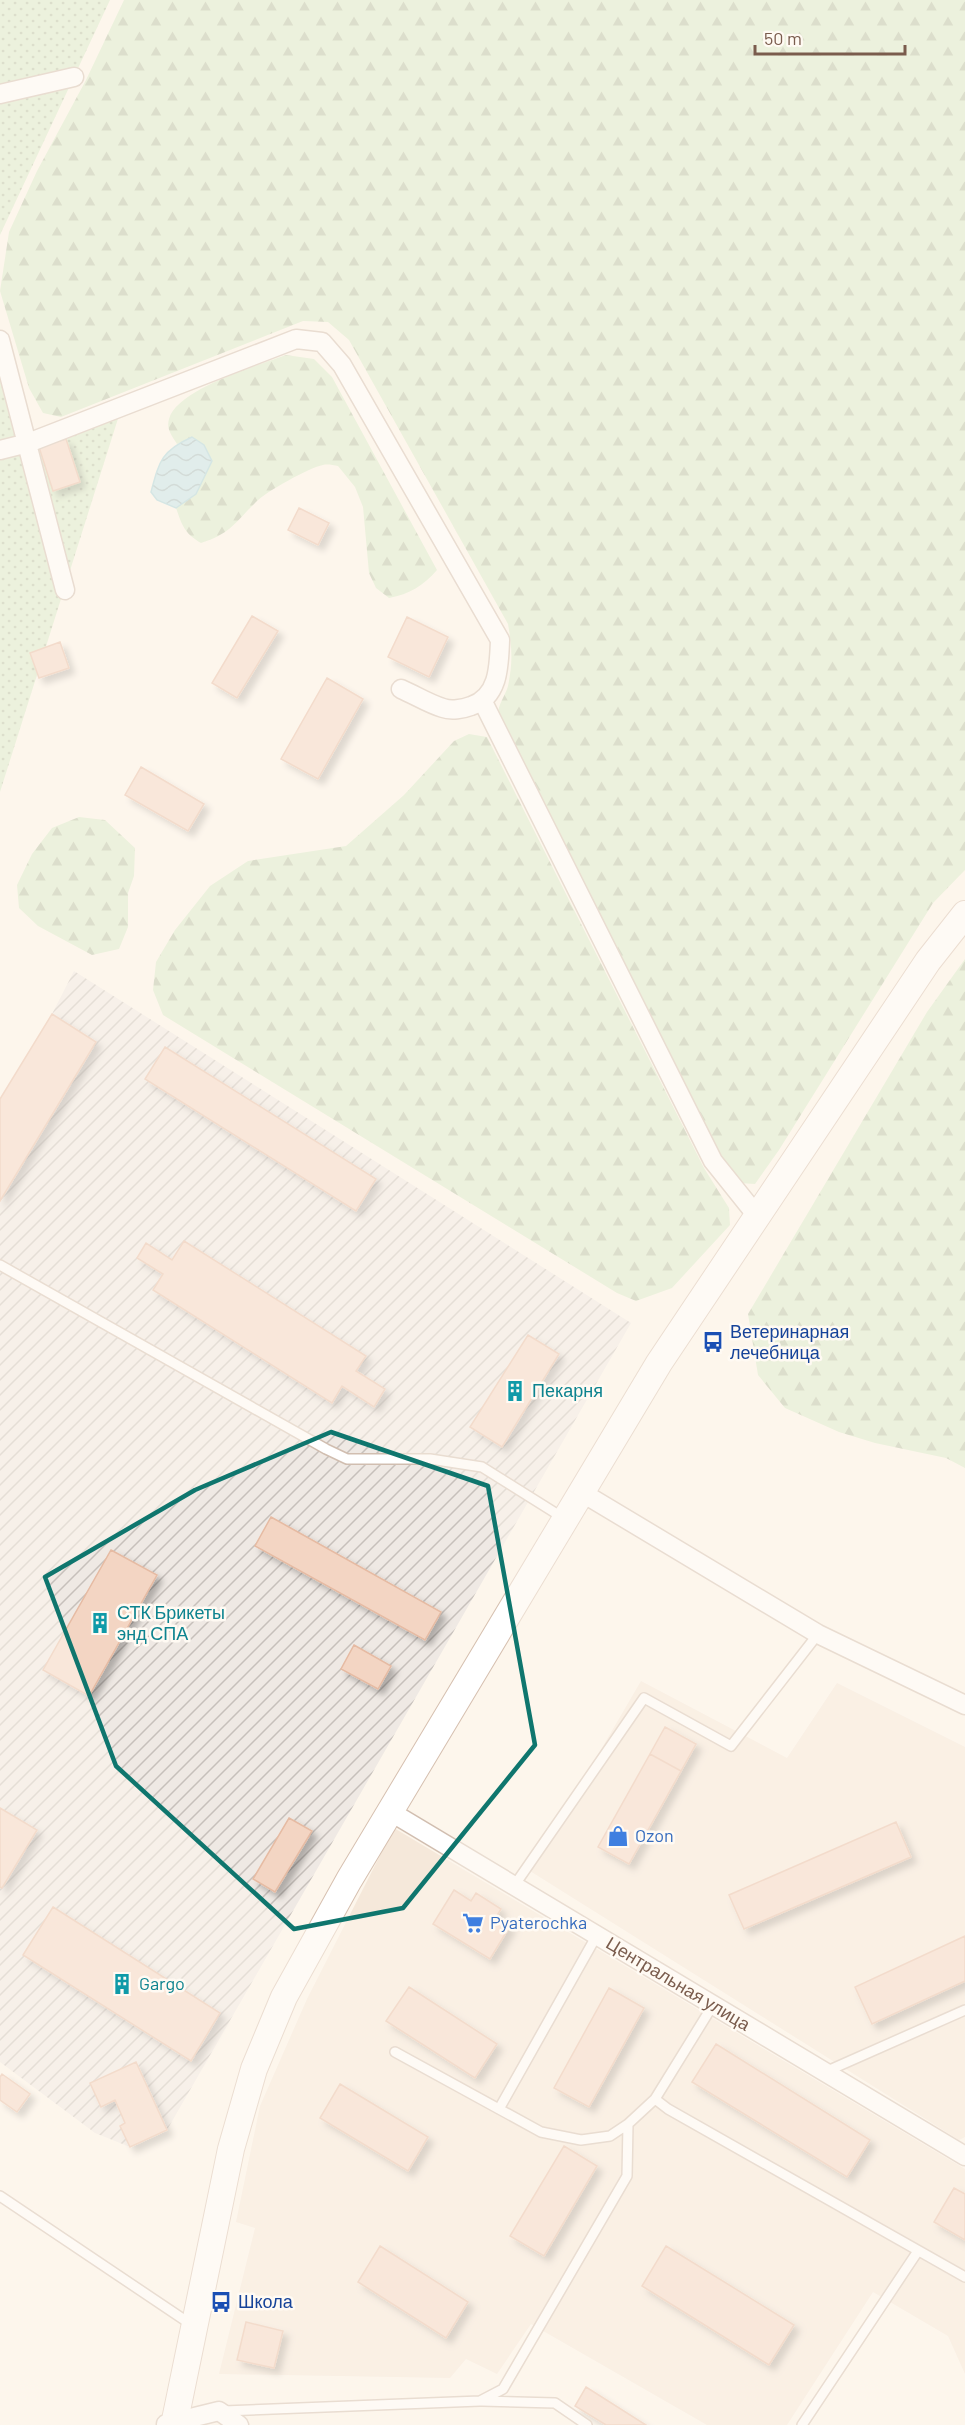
<svg xmlns="http://www.w3.org/2000/svg" width="965" height="2425" font-family="Barlow,sans-serif">
<style>
.residential{fill:#f5e8da}
.industrial{fill:url(#industrial-furrows)}
.green{fill:url(#green-dots)}
.forest{fill:url(#forest-firs)}
.water{fill:url(#water-waves);stroke:#a5d3da;stroke-width:1.5}
.building{fill:#f3d5c3;stroke:#e6bba3;stroke-width:1.5;filter:url(#shadow)}
.lines{fill:none;stroke-linecap:round;stroke-linejoin:round}
.lane-casing{stroke:#d1beb0;stroke-width:12}
.street-casing{stroke:#d1beb0;stroke-width:21}
.secondary-casing{stroke:#d6c0b0;stroke-width:28}
.lane{stroke:#fff;stroke-width:9}
.street{stroke:#fff;stroke-width:18}
.secondary{stroke:#fff;stroke-width:26}
.marked{fill:none;stroke:#0f766e;stroke-width:4.5;stroke-linejoin:round}
.labels{text-anchor:middle;stroke-width:5;stroke-linejoin:round;paint-order:stroke}
.transit-label{font-size:18px;fill:#164399;stroke:#fffaf3;text-anchor:start}
.culture-label{font-size:18px;fill:#0d838f;stroke:#fffaf3;text-anchor:start}
.shop-label{font-size:18px;fill:#366cbe;stroke:#fffaf3;text-anchor:start}
.street-label{font-size:18px;fill:#7a5c4d;stroke:#fffaf3}
</style>
<defs>
<pattern id="industrial-furrows" width="10" height="10" patternUnits="userSpaceOnUse" patternTransform="scale(1.5)"><rect width="10" height="10" fill="#efe9e4"/><path d="M-1 1l2-2M0 10L10 0M9 11l2-2" fill="none" stroke="#c7c0bb"/></pattern>
<pattern id="green-dots" width="8" height="8" patternUnits="userSpaceOnUse" patternTransform="scale(1.5)"><rect width="8" height="8" fill="#d8ecc9"/><path d="M2 2h.1M6 6h.1" fill="none" stroke="#b4c2a5" stroke-width="1.8" stroke-linecap="round"/></pattern>
<pattern id="forest-firs" width="22" height="20" patternUnits="userSpaceOnUse" patternTransform="scale(1.5)"><rect width="22" height="20" fill="#d8ecc9"/><path d="M5 1l3.5 6h-7zM16 11l3.5 6h-7z" fill="#b4c2a5"/></pattern>
<pattern id="water-waves" width="16" height="10" patternUnits="userSpaceOnUse" patternTransform="scale(1.5)"><rect width="16" height="10" fill="#bfe3e8"/><path d="M0 5q4-4 8 0t8 0" fill="none" stroke="#a0bbbe"/></pattern>
<filter id="shadow"><feDropShadow dx="5.5" dy="5.5" stdDeviation="3" flood-color="#0004"/></filter>
</defs>
<rect width="100%" height="100%" fill="#fdf6ec"/>
<!-- residential -->
<path class="residential" d="M641,1681L787,1758L837,1683L965,1747V2137L959,2140L530,1871Z
M394,1828L965,2169V2374L948,2336L873,2292L787,2425H707L531,2324L497,2374L466,2359L450,2378L219,2374L255,2228L236,2222L260,2106L307,1999Z"/>
<!-- industrial -->
<path class="industrial" d="M74,971L631,1323L167,2130L130,2147L95,2133L0,2062V1099L52,1014Z"/>
<!-- green -->
<path class="green" d="M0,0H110L0,235Z
M0,340L28,442L122,406L0,792Z"/>
<!-- forest -->
<path class="forest" d="M124,0H965V870L933,903L779,1150L755,1184L739,1183L717,1158L498,717C497,705 505,697 508,686C513,662 512,648 508,624L349,340L328,322L303,321L61,417L43,413L29,388L0,291L9,232L37,171L86,80Z
M286,355L314,359L332,377L437,570C423,586 410,594 389,598L376,588L369,573L363,507L355,487L338,466C333,465 327,464 323,465C310,467 266,492 257,501C235,522 232,533 201,543C184,533 182,525 176,508L196,494L192,438L177,444C172,436 166,429 169,419C177,389 259,365 286,355Z
M469,734L487,737L704,1168L729,1208L730,1225L672,1288L636,1301L617,1293L163,1015L153,990L156,962L175,930L210,886L248,861L346,846L404,795L454,741Z
M79,817L105,820L135,848L134,876L128,893V927L119,949L92,955L38,926L19,908L17,885L32,854L52,828Z
M965,959V1468L946,1458L875,1443L839,1432L785,1408L758,1375L748,1314L927,1012Z"/>
<!-- water -->
<path class="water" d="M192,437L204,445L212,461L196,494L176,508L157,500L151,492C159,462 161,451 192,437Z"/>
<!-- building -->
<path class="building" d="M66,439L80,482L53,491L39,447Z
M299,508L329,523L318,545L288,530Z
M252,616L278,631L237,698L212,683Z
M407,617L448,637L429,677L388,657Z
M60,642L69,668L39,678L30,653Z
M327,678L363,699L318,779L281,759Z
M141,767L204,804L188,831L125,795Z
M52,1014L96,1042L0,1201V1099Z
M165,1047L376,1179L356,1211L145,1079Z
M184,1241L366,1356L356,1371L385,1389L374,1407L342,1386L332,1403L153,1290L163,1274L137,1258L146,1243L172,1260Z
M528,1335L559,1354L502,1447L470,1427Z
M271,1517L441,1612L425,1640L255,1546Z
M111,1550L157,1575L89,1696L43,1670Z
M354,1645L391,1666L378,1689L341,1669Z
M665,1727L696,1744L681,1771L650,1754Z
M650,1754L681,1771L629,1864L598,1847Z
M0,1808L37,1830L2,1888L0,1887Z
M289,1818L312,1831L275,1892L253,1879Z
M896,1822L911,1857L744,1929L729,1895Z
M454,1890L471,1901L476,1893L501,1909L496,1917L510,1926L490,1959L433,1924Z
M53,1907L220,2013L191,2061L23,1955Z
M965,1936V1981L872,2024L855,1987Z
M409,1987L497,2044L475,2078L386,2021Z
M609,1988L644,2008L589,2107L554,2088Z
M716,2044L870,2140L847,2177L692,2082Z
M136,2062L167,2130L130,2147L120,2126L125,2123L115,2100L101,2107L90,2083Z
M2,2074L30,2094L17,2112L0,2100V2077Z
M340,2084L428,2137L408,2171L320,2118Z
M564,2146L597,2166L544,2256L510,2236Z
M954,2188L965,2194V2240L934,2222Z
M380,2246L468,2302L446,2338L358,2282Z
M666,2246L794,2325L769,2365L642,2286Z
M246,2322L283,2331L274,2368L237,2360Z
M586,2387L646,2425H606L575,2406Z"/>
<g class="lines">
<defs>
<path id="lane" d="M0,1265L326,1449L347,1459H430L482,1467L565,1519
M514,1886L644,1698L731,1746L818,1634
M395,2052L541,2132L581,2140L610,2136L628,2124L655,2099L668,2109L965,2277
M825,2072L965,2010
M655,2099L713,2005
M499,2109L597,1935
M0,2196L192,2325
M482,2401L555,2403L587,2425
M224,2411L480,2401L503,2389L627,2176L628,2124
M802,2425L918,2251"/>
<path id="street" d="M0,94L74,77
M0,340L65,590
M0,450L28,443L296,339L322,342L342,365L500,640C499,666 499,697 471,706C463,709 451,711 443,708C429,704 415,695 401,689
M483,702L713,1161L757,1216
M581,1492L818,1634L965,1705
M391,1812L965,2156
M166,2424L219,2411L239,2425"/>
<path id="secondary" d="M174,2425L231,2149L254,2069L284,1997L349,1880L659,1363L928,961L965,914"/>
</defs>
<!-- lane casing -->
<use href="#lane" class="lane-casing"/>
<!-- street casing -->
<use href="#street" class="street-casing"/>
<!-- secondary casing -->
<use href="#secondary" class="secondary-casing"/>
<!-- lane -->
<use href="#lane" class="lane"/>
<!-- street -->
<use href="#street" class="street"/>
<!-- secondary -->
<use href="#secondary" class="secondary"/>
</g>
<!-- marked area -->
<path d="M0 0H965V2425H0ZM331,1432L488,1486L535,1745L403,1908L294,1929L116,1766L45,1577L195,1490Z" fill="#fdf6ec" fill-opacity=".55" fill-rule="evenodd"/>
<path class="marked" d="M331,1432L488,1486L535,1745L403,1908L294,1929L116,1766L45,1577L195,1490Z"/>
<!-- icons -->
<defs>
<symbol id="bus-bare" viewBox="-9 -9 18 18"><path d="M-5-6H5V4H4V6H2V4H-2V6H-4V4H-5ZM-3.5-4V0h7V-4ZM-3.5 1.2v1.5H-2V1.2ZM2 1.2v1.5H3.5V1.2Z" fill="#1a4fb4" stroke="#fffaf3" stroke-width="2.5" paint-order="stroke"/></symbol>
<symbol id="building-bare" viewBox="-9 -9 18 18"><path d="M-4-6H4V6H1V3H-1V6H-4ZM-2.5-4.3h1.7v1.8h-1.7ZM.8-4.3h1.7v1.8H.8ZM-2.5-1h1.7V.8h-1.7ZM.8-1h1.7V.8H.8Z" fill="#0f9aa8" stroke="#fffaf3" stroke-width="2.5" paint-order="stroke"/></symbol>
<symbol id="shop-bare" viewBox="-9 -9 18 18"><path d="M-5-2.5h2.3a2.7 3.5 0 0 1 5.4 0H5L5.5 6h-11ZM-1.5-2.5h3a1.5 2.3 0 0 0-3 0Z" fill="#3f7fe0" stroke="#fffaf3" stroke-width="2.5" paint-order="stroke"/></symbol>
<symbol id="supermarket-bare" viewBox="-9 -9 18 18"><path d="M-6-5.5h2.5l.6 2H6L4.5 2H-2.5L-4.4-4H-6ZM-1.5 3.2a1.3 1.3 0 1 0 .1 0ZM3 3.2a1.3 1.3 0 1 0 .1 0Z" fill="#3f7fe0" stroke="#fffaf3" stroke-width="2.5" paint-order="stroke"/></symbol>
</defs>
<g fill-rule="evenodd">
<use href="#bus-bare" x="698" y="1327" width="30" height="30"/>
<use href="#building-bare" x="500" y="1376" width="30" height="30"/>
<use href="#building-bare" x="85" y="1608" width="30" height="30"/>
<use href="#shop-bare" x="603" y="1821" width="30" height="30"/>
<use href="#supermarket-bare" x="458" y="1908" width="30" height="30"/>
<use href="#building-bare" x="107" y="1969" width="30" height="30"/>
<use href="#bus-bare" x="206" y="2287" width="30" height="30"/>
</g>
<g class="labels">
<!-- transit labels -->
<g class="transit-label">
<text x="730" y="1338">Ветеринарная<tspan x="730" dy="21">лечебница</tspan></text>
<text x="238" y="2308">Школа</text>
</g>
<!-- culture labels -->
<g class="culture-label">
<text x="532" y="1397">Пекарня</text>
<text x="117" y="1619">СТК Брикеты<tspan x="117" dy="21">энд СПА</tspan></text>
<text x="139" y="1990">Gargo</text>
</g>
<!-- shop labels -->
<g class="shop-label">
<text x="635" y="1842">Ozon</text>
<text x="490" y="1929">Pyaterochka</text>
</g>
<!-- street labels -->
<g class="street-label">
<text transform="translate(678 1984) rotate(31)" y="6">Центральная улица</text>
</g>
</g>
<!-- scale -->
<path d="M755 45v9h150v-9" fill="none" stroke="#7a5c4d" stroke-width="3"/>
<text x="764" y="45" font-size="18" fill="#7a5c4d" stroke="#fffaf3" stroke-width="4.5" paint-order="stroke">50 m</text>
</svg>
